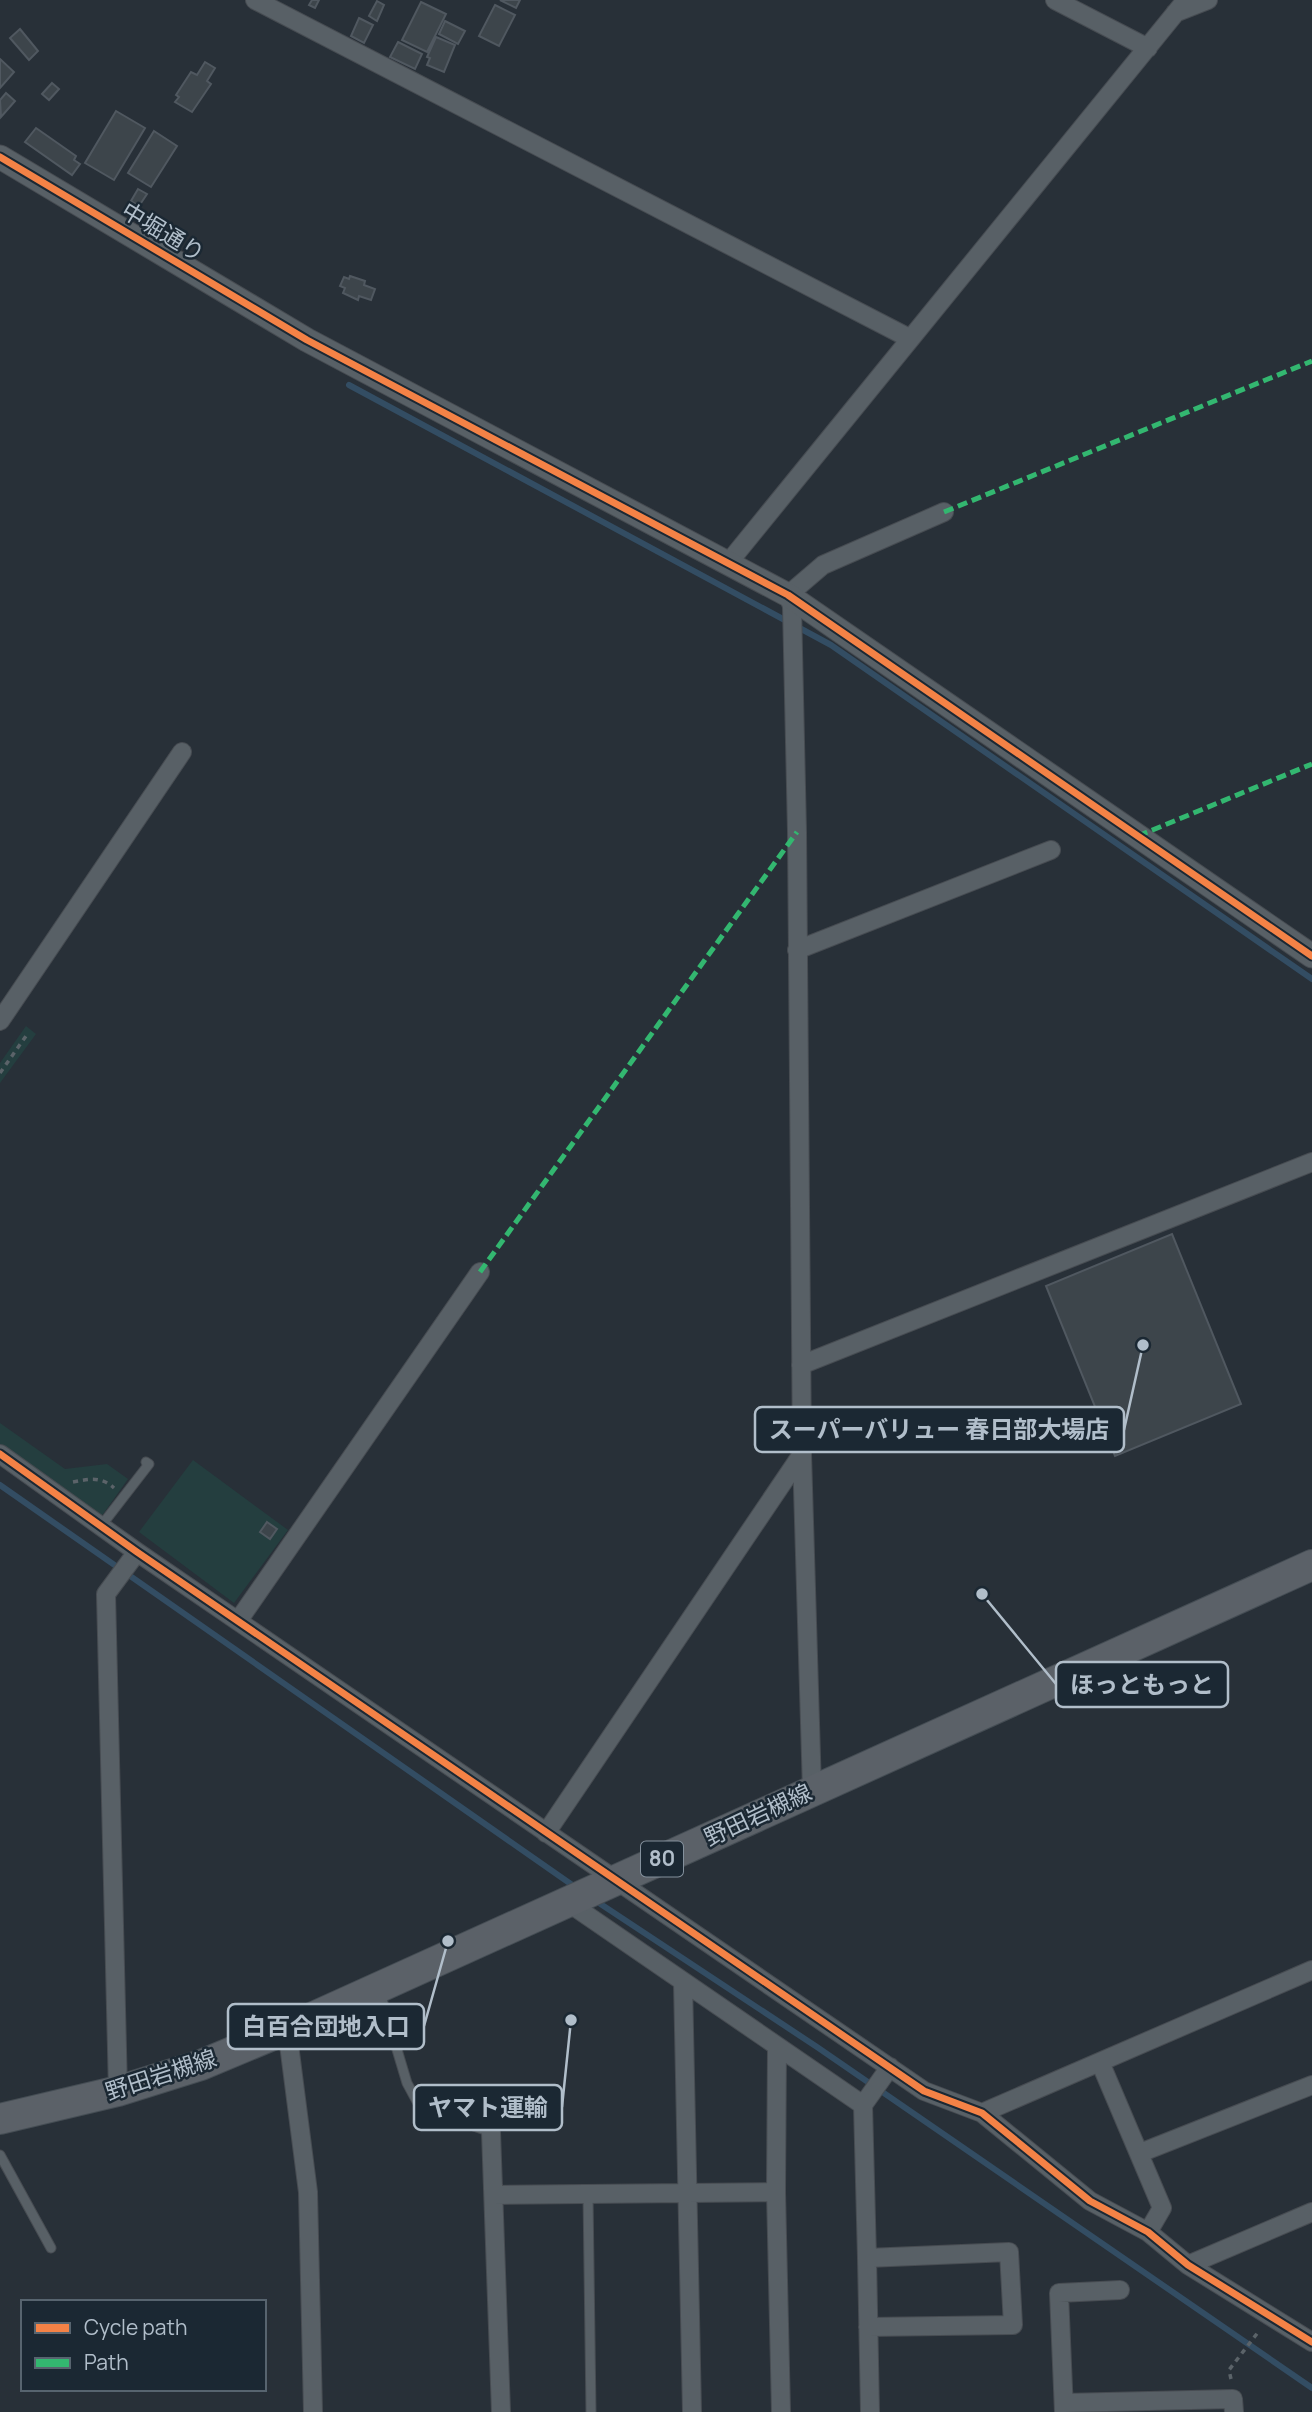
<svg xmlns="http://www.w3.org/2000/svg" width="1312" height="2412" font-family="Manrope,'Noto Sans JP',sans-serif">
<style>
.green{fill:#243e3f}
.lines{fill:none;stroke-linecap:round;stroke-linejoin:round}
.stream{stroke:#334d63;stroke-width:6}
.building{fill:#3d454b;stroke:#505860;stroke-width:2}
.service-casing{stroke:#474c52;stroke-width:11}
.minor-casing{stroke:#474c52;stroke-width:20}
.tertiary-casing{stroke:#474c52;stroke-width:25}
.primary-casing{stroke:#454d54;stroke-width:32}
.path{stroke:#5b6369;stroke-width:3.5;stroke-dasharray:5 5;stroke-linecap:butt}
.service{stroke:#586066;stroke-width:9}
.minor{stroke:#586066;stroke-width:18}
.tertiary{stroke:#586066;stroke-width:23}
.primary{stroke:#5b6168;stroke-width:30}
.quiet{stroke:#33b770;stroke-width:5;stroke-dasharray:10 5;stroke-linecap:butt}
.cycleway-casing{stroke:#1b2833;stroke-width:11}
.cycleway{stroke:#f48246;stroke-width:7}
.labels{text-anchor:middle;stroke-width:5;stroke-linejoin:round;paint-order:stroke}
.shield{fill:#1b2833;stroke:#84919d;stroke-width:2}
.shield-label{font-size:21px;font-weight:bold;fill:#b1beca}
.street-label{font-size:23px;fill:#b1beca;stroke:#1b2833}
.leader{fill:none;stroke:#b1beca;stroke-width:2.5}
.callout-dot{fill:#b1beca;stroke:#1b2833;stroke-width:2.5}
.callout{fill:#1b2833;stroke:#b1beca;stroke-width:2.5}
.callout-label{font-size:24px;text-anchor:middle;font-weight:bold;fill:#b1beca}
</style>
<rect width="100%" height="100%" fill="#283038"/>
<!-- green -->
<path class="green" d="M26,1026L36,1034L0,1083V1063Z
M0,1423L65,1469L107,1464L128,1479L101,1517L0,1446Z
M193,1460L288,1530L234,1603L139,1532Z"/>
<g class="lines">
<!-- stream -->
<path class="stream" d="M349,385L831,645L1312,979
M0,1485L578,1889
M593,1899L817,2047L1312,2388"/>
</g>
<!-- building -->
<path class="building" d="M312,0H319L315,8L309,5Z
M500,0H520L516,8Z
M377,1L384,5L377,21L369,16Z
M421,2L446,14L427,52L402,40Z
M495,5L515,15L499,46L479,36Z
M359,18L373,25L364,43L351,36Z
M445,21L465,31L458,44L439,34Z
M20,29L38,51L29,60L10,38Z
M436,37L455,45L444,72L427,65L430,58L427,57Z
M398,42L422,54L415,69L390,57Z
M0,59L14,72L0,88Z
M205,62L215,68L207,81L211,84L192,112L175,102L179,97L176,95L191,72L197,75Z
M52,83L59,89L49,100L42,94Z
M6,93L15,101L1,117L0,100Z
M116,111L145,128L114,180L85,163Z
M36,128L76,156L74,160L80,164L72,175L25,142Z
M154,131L177,146L151,187L128,173Z
M138,189L147,194L139,206L131,201Z
M350,276L365,281L364,285L375,289L371,300L359,296L358,300L343,293L345,288L340,286L344,277L349,279Z
M1172,1234L1241,1404L1115,1456L1046,1286Z
M267,1522L277,1529L270,1539L260,1532Z"/>
<g class="lines">
<defs>
<path id="service" d="M101,1526L149,1464L146,1462
M380,1993L407,2083L420,2107L491,2132
M0,2155L51,2248
M588,2195L591,2412"/>
<path id="minor" d="M255,0L909,338
M1055,0L1148,48
M1175,13L1208,0
M729,562L1186,0
M797,950L1051,850
M0,1021L182,752
M801,1365L1312,1162
M0,1454L137,1552L924,2091L982,2113L1090,2201L1148,2232L1188,2265L1312,2342
M238,1621L480,1272
M812,1790L802,1454L797,832L792,606L788,595L823,565L944,512
M546,1833L802,1454
M569,1903L863,2105
M683,1982L692,2412
M287,2029L308,2192L313,2412
M777,2046L776,2192L781,2412
M1100,2062L1162,2208L1148,2232
M118,2091L106,1594L137,1552
M982,2113L1312,1970
M491,2132L501,2412
M1140,2153L1312,2085
M494,2195L776,2192
M867,2258L863,2105L890,2067
M1188,2265L1312,2212
M868,2327L1013,2325L1009,2252L867,2258L870,2412
M1064,2403L1233,2399L1234,2412
M1064,2412L1059,2293L1120,2290"/>
<path id="tertiary" d="M0,157L307,340L788,595L1312,956"/>
<path id="primary" d="M0,2119L118,2091L201,2065L287,2029L1312,1565"/>
</defs>
<!-- service casing -->
<use href="#service" class="service-casing"/>
<!-- minor casing -->
<use href="#minor" class="minor-casing"/>
<!-- tertiary casing -->
<use href="#tertiary" class="tertiary-casing"/>
<!-- primary casing -->
<use href="#primary" class="primary-casing"/>
<!-- path -->
<path class="path" d="M0,1073L26,1036
M73,1482C89,1479 101,1476 114,1488
M1231,2379L1229,2370L1259,2331"/>
<!-- service -->
<use href="#service" class="service"/>
<!-- minor -->
<use href="#minor" class="minor"/>
<!-- tertiary -->
<use href="#tertiary" class="tertiary"/>
<!-- primary -->
<use href="#primary" class="primary"/>
<!-- quiet -->
<path class="quiet" d="M944,512L1312,361
M1138,836L1312,764
M480,1272L797,832"/>
<defs>
<path id="cycleway" d="M0,157L307,340L788,595L1312,956
M0,1454L137,1552L924,2091L982,2113L1090,2201L1148,2232L1188,2265L1312,2342"/>
</defs>
<!-- cycleway casing -->
<use href="#cycleway" class="cycleway-casing"/>
<!-- cycleway -->
<use href="#cycleway" class="cycleway"/>
</g>
<g class="labels">
<!-- shield labels -->
<rect class="shield" x="641" y="1841.5" width="42" height="35" rx="5"/>
<g class="shield-label">
<text x="662" y="1866">80</text>
</g>
<!-- street labels -->
<g class="street-label">
<text transform="translate(163 232) rotate(31)" y="8">中堀通り</text>
<text transform="translate(758 1815) rotate(-25)" y="8">野田岩槻線</text>
<text transform="translate(161 2075) rotate(-18)" y="8">野田岩槻線</text>
</g>
</g>
<!-- callouts -->
<path class="leader" d="M1143 1345L1124 1430M982 1594L1056 1684M448 1941L424 2026M571 2020L562 2107"/>
<g class="callout-dot">
<circle cx="1143" cy="1345" r="7"/>
<circle cx="982" cy="1594" r="7"/>
<circle cx="448" cy="1941" r="7"/>
<circle cx="571" cy="2020" r="7"/>
</g>
<g class="callout">
<rect x="755" y="1407" width="369" height="45" rx="7"/>
<rect x="1056" y="1662" width="172" height="45" rx="7"/>
<rect x="228" y="2004" width="196" height="45" rx="7"/>
<rect x="414" y="2085" width="148" height="45" rx="7"/>
</g>
<g class="callout-label">
<text x="939" y="1438">スーパーバリュー 春日部大場店</text>
<text x="1142" y="1693">ほっともっと</text>
<text x="326" y="2035">白百合団地入口</text>
<text x="488" y="2116">ヤマト運輸</text>
</g>
<!-- legend -->
<rect x="21" y="2300" width="245" height="91" fill="#1b2833" stroke="#57646f" stroke-width="2"/>
<rect x="35" y="2323" width="35" height="10" fill="#f48246" stroke="#57646f" stroke-width="2"/>
<text x="84" y="2335" font-size="21" fill="#b1beca">Cycle path</text>
<rect x="35" y="2358" width="35" height="10" fill="#33b770" stroke="#57646f" stroke-width="2"/>
<text x="84" y="2370" font-size="21" fill="#b1beca">Path</text>
</svg>
